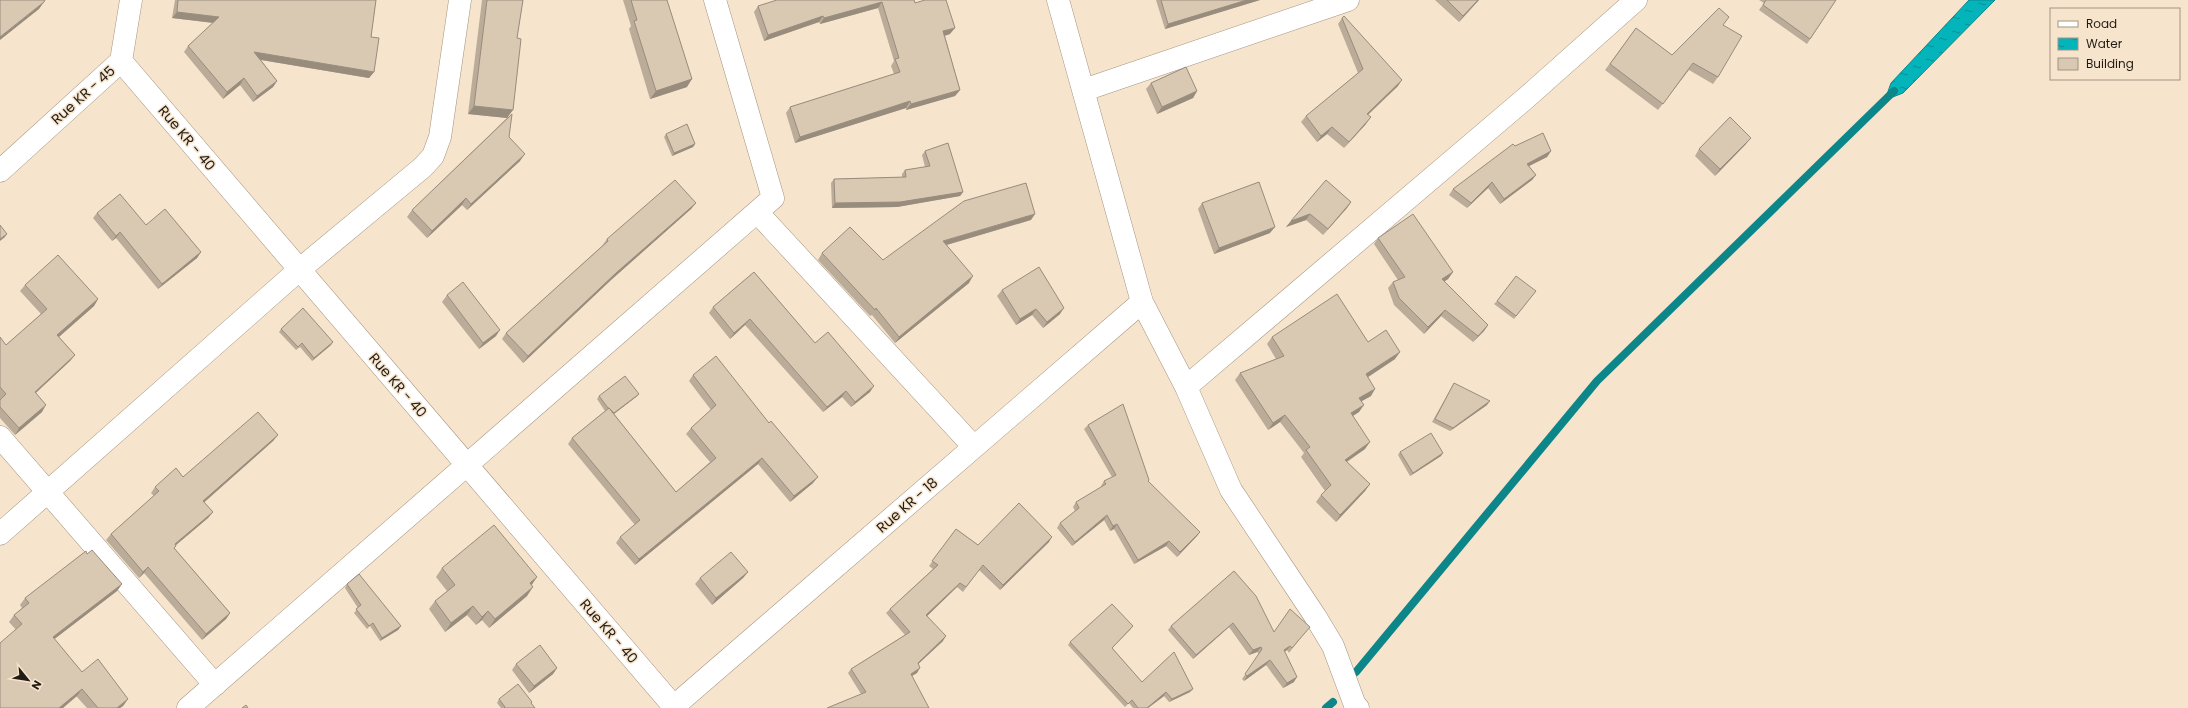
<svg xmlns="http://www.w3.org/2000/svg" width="2188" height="708" font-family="Poppins,sans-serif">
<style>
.water{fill:url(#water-ripples);stroke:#0d8689}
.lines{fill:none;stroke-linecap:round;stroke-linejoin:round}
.stream{stroke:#0d8689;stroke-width:8}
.minor-casing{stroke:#a4947f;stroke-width:23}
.minor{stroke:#fff;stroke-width:22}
.wall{fill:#bbac99}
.shaded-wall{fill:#988c7d}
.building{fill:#d9c8b2;stroke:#988c7d}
.labels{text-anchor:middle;stroke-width:3;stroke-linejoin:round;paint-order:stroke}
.street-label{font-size:14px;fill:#211b13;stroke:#f6e4cd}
</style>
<defs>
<pattern id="water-ripples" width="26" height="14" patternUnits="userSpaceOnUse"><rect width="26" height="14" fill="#04b4bb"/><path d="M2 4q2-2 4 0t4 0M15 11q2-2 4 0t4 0" fill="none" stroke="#059297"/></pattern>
</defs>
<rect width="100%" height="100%" fill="#f6e4cd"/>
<!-- water -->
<path class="water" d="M1969,0H1995L1903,93L1885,100L1891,83Z"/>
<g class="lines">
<!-- stream -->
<path class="stream" d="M1356,672L1597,381L1894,91
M1326,708L1333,702"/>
<defs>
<path id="minor" d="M1058,0L1142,302L1186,387L1231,490L1315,616L1333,646L1355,705L1358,708
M121,61L675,708
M1084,90L1348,0
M0,171L121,61L131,0
M757,212L974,447
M1186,387L1526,98L1636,0
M0,437L215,685
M0,534L299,270L423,167L433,156L440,137L460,0
M188,708L773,198L715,0
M672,708L1142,302"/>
</defs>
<!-- minor casing -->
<use href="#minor" class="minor-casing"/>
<!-- minor -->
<use href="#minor" class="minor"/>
</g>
<!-- wall -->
<path class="wall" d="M175,0H376L371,37L374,72L369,78L261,60L277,81L273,87L253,102L240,85L223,99L184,52L188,46L213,23L172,18Z
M482,0H523L517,38L508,117L509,137L520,161L467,210L462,205L427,238L407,217L412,210L507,118L468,114Z
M623,0H667L687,87L650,99L629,29L631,26Z
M914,0L915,3L950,34L945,36L960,90L955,96L906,110V108L795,143L786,113L790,107L894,74L891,66L894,61L878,8L820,24L819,22L764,41L754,12L758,6Z
M1156,0H1260L1165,29Z
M1435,0H1479L1459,22Z
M1759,0H1836L1807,44L1759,10L1764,3Z
M1342,18L1398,86L1368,115L1366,124L1344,148L1327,134L1317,142L1301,122L1306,116L1358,73L1338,24Z
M1723,25L1718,77L1713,84L1689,70L1658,110L1605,70L1636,28L1672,55Z
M1151,83L1197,91L1193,98L1157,114L1146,89Z
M666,134L695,144L693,147L672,156L664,137Z
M1746,144L1715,176L1695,156L1699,149Z
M1515,146L1551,151L1547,157L1529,166L1536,175L1532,180L1500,204L1488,188L1467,208L1449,195L1453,189Z
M925,151L963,192L960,196L897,207L832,208L831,183L834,179L902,177V174L905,170L925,167L922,155Z
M1326,180L1351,202L1347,208L1323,235L1306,220L1286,227Z
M696,203L691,209L611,280L523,363L502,339L506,333L602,246L607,239Z
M1202,203L1270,233L1214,254L1198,209Z
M97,213L146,225L201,252L197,258L158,289L116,238L112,241L93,218Z
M1031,220L947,245L969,283L895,343L872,315L870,316L818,260L822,253L883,260Z
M1378,238L1453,272L1448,279L1444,281L1488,325L1484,331L1473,342L1441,316L1424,334L1394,305L1388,288L1393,282L1398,280L1374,244Z
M754,272L815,343L870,392L851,407L842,397L823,412L745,325L730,339L709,313L713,307Z
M25,285L98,299L94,306L59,337L75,355L70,361L36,393L42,412L15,435L0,418V400L1,399H0V337L6,345L41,314L20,291Z
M1002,290L1060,314L1043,328L1032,315L1016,325L997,296Z
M1536,291L1514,319L1494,304L1497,301Z
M447,295L496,336L479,349L442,302Z
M281,329L331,345L312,361L300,347L296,350L279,332Z
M1272,337L1368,342L1395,359L1368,377L1371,396L1361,401L1359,412L1353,416L1365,449L1347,462L1370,484L1365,491L1336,522L1316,502L1321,495L1325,491L1301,457L1304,453L1280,422L1268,430L1235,380L1240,373L1276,359L1267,344Z
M693,375L813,483L790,502L758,464L635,565L616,543L620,537L635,525L568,444L572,438L605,411L597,399L599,396L639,394L636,397L614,414L676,492L710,462L686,434L691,428L711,410L689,381Z
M1454,383L1487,405L1450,431L1432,422Z
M1088,425L1148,482L1200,532L1197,536L1177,557L1166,546L1134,564L1114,529L1110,531L1104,520L1072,546L1057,528L1060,523L1075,511L1073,507L1076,502L1101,487V486L1104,481L1112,477L1084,429Z
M278,435L273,441L204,502L213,512L208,518L176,545L174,548L230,613L226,619L202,640L144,573L139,578L106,540L111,534L154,496L151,493L155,487L183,477Z
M1400,452L1441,456L1410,476L1398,455Z
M956,529L978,545L1049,542L1000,590L979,570L963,592L957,587L927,616L943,641L918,664L917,673L912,676L861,694L848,673L851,669L905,635L886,613L890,609L933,569L929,566Z
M87,554L122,584L117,591L54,639L82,672L128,699L123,706L120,708H87L9,622L14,615L22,608L20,605L25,598Z
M442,568L537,577L531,585L527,596L489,628L482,620L476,625L467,615L445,632L429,609L435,601L447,591L436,577Z
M1234,571L1274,632L1306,631L1289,653L1287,650L1284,652L1294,682L1283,688L1266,665L1244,681L1242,679L1259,654L1257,652L1249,655L1229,627L1193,659L1168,630L1171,626Z
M748,572L743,578L712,605L695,584L700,578Z
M347,584L401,626L398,630L380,641L370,626L367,629L354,613L358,608L345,588Z
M1131,629L1112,648L1142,682L1190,692L1169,702L1164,696L1148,708H1133L1129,703L1125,707L1068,645L1070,642Z
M516,664L557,668L553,674L529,693L512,670Z
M499,699L532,702L531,704L535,708H501L497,703Z"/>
<!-- shaded-wall -->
<path class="shaded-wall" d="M1247,0H1260L1165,29L1168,24Z
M1478,0H1479L1459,22L1463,16Z
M44,2L39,9L0,40V37Z
M882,2L878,8L820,24L824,18Z
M177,12L219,17L215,23L172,18Z
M823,16L819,22L764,41L768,35Z
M955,28L950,34L939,37L943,31Z
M254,52L374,72L369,78L250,58Z
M244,78L240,85L223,99L227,92Z
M692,79L687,87L650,99L656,91Z
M1402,80L1398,86L1362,120L1367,114Z
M277,81L273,87L253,102L257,96Z
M960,90L955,96L906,110L911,104Z
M1197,91L1193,98L1157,114L1162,107Z
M910,101L906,108L795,143L800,137Z
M474,106L513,110L507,118L468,114Z
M1371,117L1366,124L1344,148L1349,142Z
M1332,127L1327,134L1317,142L1321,136Z
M1751,138L1746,144L1715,176L1720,169Z
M695,144L693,147L672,156L674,153Z
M1551,151L1547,157L1523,169L1527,164Z
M525,154L520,161L467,210L471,204Z
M1536,175L1532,180L1500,204L1504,199Z
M1492,182L1488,188L1467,208L1471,203Z
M963,192L960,196L897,207L832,208L835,203Z
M466,198L462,205L427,238L432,231Z
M1351,202L1347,208L1323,235L1328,229Z
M696,203L691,209L611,280L523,363L528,356L616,273Z
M1035,214L1031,220L939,247L943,241Z
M1310,214L1306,220L1286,227L1291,221Z
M1275,227L1270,233L1214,254L1219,248Z
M120,232L116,238L112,241L116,236Z
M7,234L5,237L0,241V239Z
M201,252L197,258L158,289L162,284Z
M1453,272L1448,279L1438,286L1442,279Z
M973,276L969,283L895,343L899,337Z
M98,299L94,306L53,342L57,335Z
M1064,308L1060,314L1043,328L1047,322Z
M1036,309L1032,315L1016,325L1020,319Z
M1445,310L1441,316L1424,334L1428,327Z
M750,319L745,325L730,339L734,333Z
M1488,325L1484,331L1473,342L1478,336Z
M500,330L496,336L479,349L483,343Z
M333,342L331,345L312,361L314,358Z
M1400,352L1395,359L1362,381L1366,374Z
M75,355L70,361L30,398L35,392Z
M874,386L870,392L851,407L855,402Z
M1375,389L1371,396L1355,405L1359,398Z
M846,391L842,397L823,412L827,407Z
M639,394L636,397L610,417L613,414Z
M1490,401L1487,405L1450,431L1453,428Z
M46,405L42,412L15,435L19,428Z
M1364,405L1359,412L1346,420L1351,413Z
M1285,415L1280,422L1268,430L1273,423Z
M278,435L273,441L199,507L203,501Z
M1370,442L1365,449L1340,466L1345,460Z
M1443,453L1441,456L1410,476L1413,473Z
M762,458L758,464L635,565L639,559Z
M818,477L813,483L790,502L794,496Z
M1370,484L1365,491L1336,522L1340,515Z
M213,512L208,518L170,550L175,544Z
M1107,515L1104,520L1072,546L1075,542Z
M1117,524L1114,529L1110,531L1113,526Z
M1200,532L1197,536L1177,557L1180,552Z
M1052,537L1049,542L1000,590L1003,585Z
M1169,541L1166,546L1134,564L1138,560Z
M148,567L144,573L139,578L143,572Z
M748,572L743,578L712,605L716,598Z
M537,577L531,586L530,583Z
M960,583L957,587L923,620L926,615Z
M122,584L117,591L48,644L53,637Z
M533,587L527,596L489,628L495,619Z
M473,606L467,615L445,632L451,623Z
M488,611L482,620L476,625L482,617Z
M230,613L226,619L202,640L206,634Z
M1233,623L1229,627L1193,659L1196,655Z
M401,626L398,630L380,641L382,638Z
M946,636L943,641L914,668L918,663Z
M1290,646L1287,650L1280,655L1284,650Z
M1261,647L1257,652L1249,655L1253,650Z
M1270,660L1266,665L1244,681L1247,676Z
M557,668L553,674L529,693L534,686Z
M920,668L917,673L908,678L911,674Z
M1297,677L1294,682L1283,688L1287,683Z
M82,689L77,696L63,708H59Z
M1193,689L1190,692L1169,702L1172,699Z
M1166,692L1164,696L1148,708H1147Z
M128,699L123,706L120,708H117Z"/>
<!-- building -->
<path class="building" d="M0,0H45L44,2L0,37Z
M178,0H376L371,37L379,38L374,72L254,52L277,81L257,96L244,78L227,92L188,46L219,17L177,12Z
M487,0H523L517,38L521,39L513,110L474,106Z
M631,0H667L692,79L656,91L634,21L637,20Z
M777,0H914L915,3L925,0H946L955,28L943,31L960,90L911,104L910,101L800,137L790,107L900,72L895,59L899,58L882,2L824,18L823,16L768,35L758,6Z
M1161,0H1247L1168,24Z
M1447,0H1478L1463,16Z
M1766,0H1836L1810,39L1763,5Z
M1719,8L1729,17L1723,25L1742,36L1718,77L1693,63L1663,104L1610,64L1636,28L1672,55Z
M1344,16L1402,80L1367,114L1371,117L1349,142L1332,127L1321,136L1306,116L1363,69L1342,18Z
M1186,67L1197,91L1162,107L1151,83Z
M512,114L509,137L525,154L471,204L466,198L432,231L412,210Z
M1730,117L1751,138L1720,169L1699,149Z
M687,124L695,144L674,153L666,134Z
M1543,133L1551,151L1527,164L1536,175L1504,199L1492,182L1471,203L1453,189L1513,144L1515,146Z
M948,143L963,192L900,202L835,203L834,179L906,177L905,170L930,166L925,151Z
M675,180L696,203L616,273L528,356L506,333L608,241L607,239Z
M1326,180L1351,202L1328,229L1310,214L1291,221Z
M1259,182L1275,227L1219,248L1202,203Z
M1026,183L1035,214L943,241L973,276L899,337L876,308L875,310L822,253L850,227L883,260L964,201Z
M120,194L146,225L165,209L201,252L162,284L120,232L116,236L97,213Z
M1413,214L1453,272L1442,279L1488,325L1478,336L1445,310L1428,327L1399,298L1393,282L1405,277L1378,238Z
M0,225L7,234L0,239Z
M58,255L98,299L57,335L75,355L35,392L46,405L19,428L0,407V400L6,394L0,387V337L6,345L47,309L25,285Z
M1039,267L1064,308L1047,322L1036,309L1020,319L1002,290Z
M754,272L815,343L828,332L874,386L855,402L846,391L827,407L750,319L734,333L713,307Z
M1516,276L1536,291L1516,316L1497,301Z
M463,282L500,330L483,343L447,295Z
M1337,294L1368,342L1386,330L1400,352L1366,374L1375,389L1359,398L1364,405L1351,413L1370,442L1345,460L1370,484L1340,515L1321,495L1331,485L1306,450L1310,447L1285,415L1273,423L1240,373L1284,356L1272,337Z
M303,308L333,342L314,358L302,343L298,347L281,329Z
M716,356L769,423L771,421L818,477L794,496L762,458L639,559L620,537L640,520L572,438L609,408L676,492L716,458L691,428L716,405L693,375Z
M625,376L639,394L614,413L609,408H608L599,396Z
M1454,383L1490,401L1453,428L1435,419Z
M1123,404L1149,480L1148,481L1200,532L1180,552L1169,541L1138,560L1117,524L1113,526L1107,515L1075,542L1060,523L1079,508L1076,502L1106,484L1104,481L1116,475L1088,425Z
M258,412L278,435L203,501L213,512L175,544L176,546L174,548L230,613L206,634L148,567L143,572L111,534L159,491L155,487L176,468L183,477Z
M1431,433L1443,453L1413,473L1400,452Z
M1019,503L1052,537L1003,585L983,565L966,587L960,583L926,615L946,636L918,663L920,668L911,674L929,708H827L866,692L851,669L910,632L890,609L938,565L932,561L956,529L978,545Z
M494,525L537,577L530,583L533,587L495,619L488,611L482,617L473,606L451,623L435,601L455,585L442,568Z
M92,550L122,584L53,637L82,672L98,659L128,699L117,708H98L82,689L59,708H0V643L22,624L14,615L29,603L25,598L86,551L87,554Z
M731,552L748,572L716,598L700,578Z
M1234,571L1256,596L1274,632L1290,609L1310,627L1292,648L1290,646L1284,650L1297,677L1287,683L1270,660L1247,676L1245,674L1262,649L1261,647L1253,650L1233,623L1196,655L1171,626Z
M359,574L401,626L382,638L373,623L369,626L356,609L361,605L347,584Z
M1112,604L1133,626L1112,648L1142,682L1174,652L1193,689L1172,699L1166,692L1147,708H1138L1132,700L1128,704L1070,642Z
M540,645L557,668L534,686L516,664Z
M518,684L532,702L531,703L535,708H504L505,707L499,699Z
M246,705L248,708H242Z"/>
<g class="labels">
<!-- street labels -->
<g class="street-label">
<text transform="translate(83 95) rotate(-42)" y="5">Rue KR - 45</text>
<text transform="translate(187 138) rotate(50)" y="5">Rue KR - 40</text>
<text transform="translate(398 385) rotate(49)" y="5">Rue KR - 40</text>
<text transform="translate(907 505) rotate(-41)" y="5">Rue KR - 18</text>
<text transform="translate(609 631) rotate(49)" y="5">Rue KR - 40</text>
</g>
</g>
<!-- legend -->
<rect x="2050" y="8" width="130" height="72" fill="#f6e4cd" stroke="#a19483"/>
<rect x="2058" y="21" width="20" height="6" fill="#ffffff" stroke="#a19483"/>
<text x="2086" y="28" font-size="12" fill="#211b13">Road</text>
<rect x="2058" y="38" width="20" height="12" fill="url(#water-ripples)" stroke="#a19483"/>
<text x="2086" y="48" font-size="12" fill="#211b13">Water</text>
<rect x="2058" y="58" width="20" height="12" fill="#d9c8b2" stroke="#a19483"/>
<text x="2086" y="68" font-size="12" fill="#211b13">Building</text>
<!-- north arrow -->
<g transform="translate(28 680) rotate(120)" stroke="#f6e4cd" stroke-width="3" paint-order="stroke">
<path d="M0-3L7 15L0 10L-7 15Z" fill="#211b13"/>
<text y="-6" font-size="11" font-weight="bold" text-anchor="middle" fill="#211b13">N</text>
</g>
</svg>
